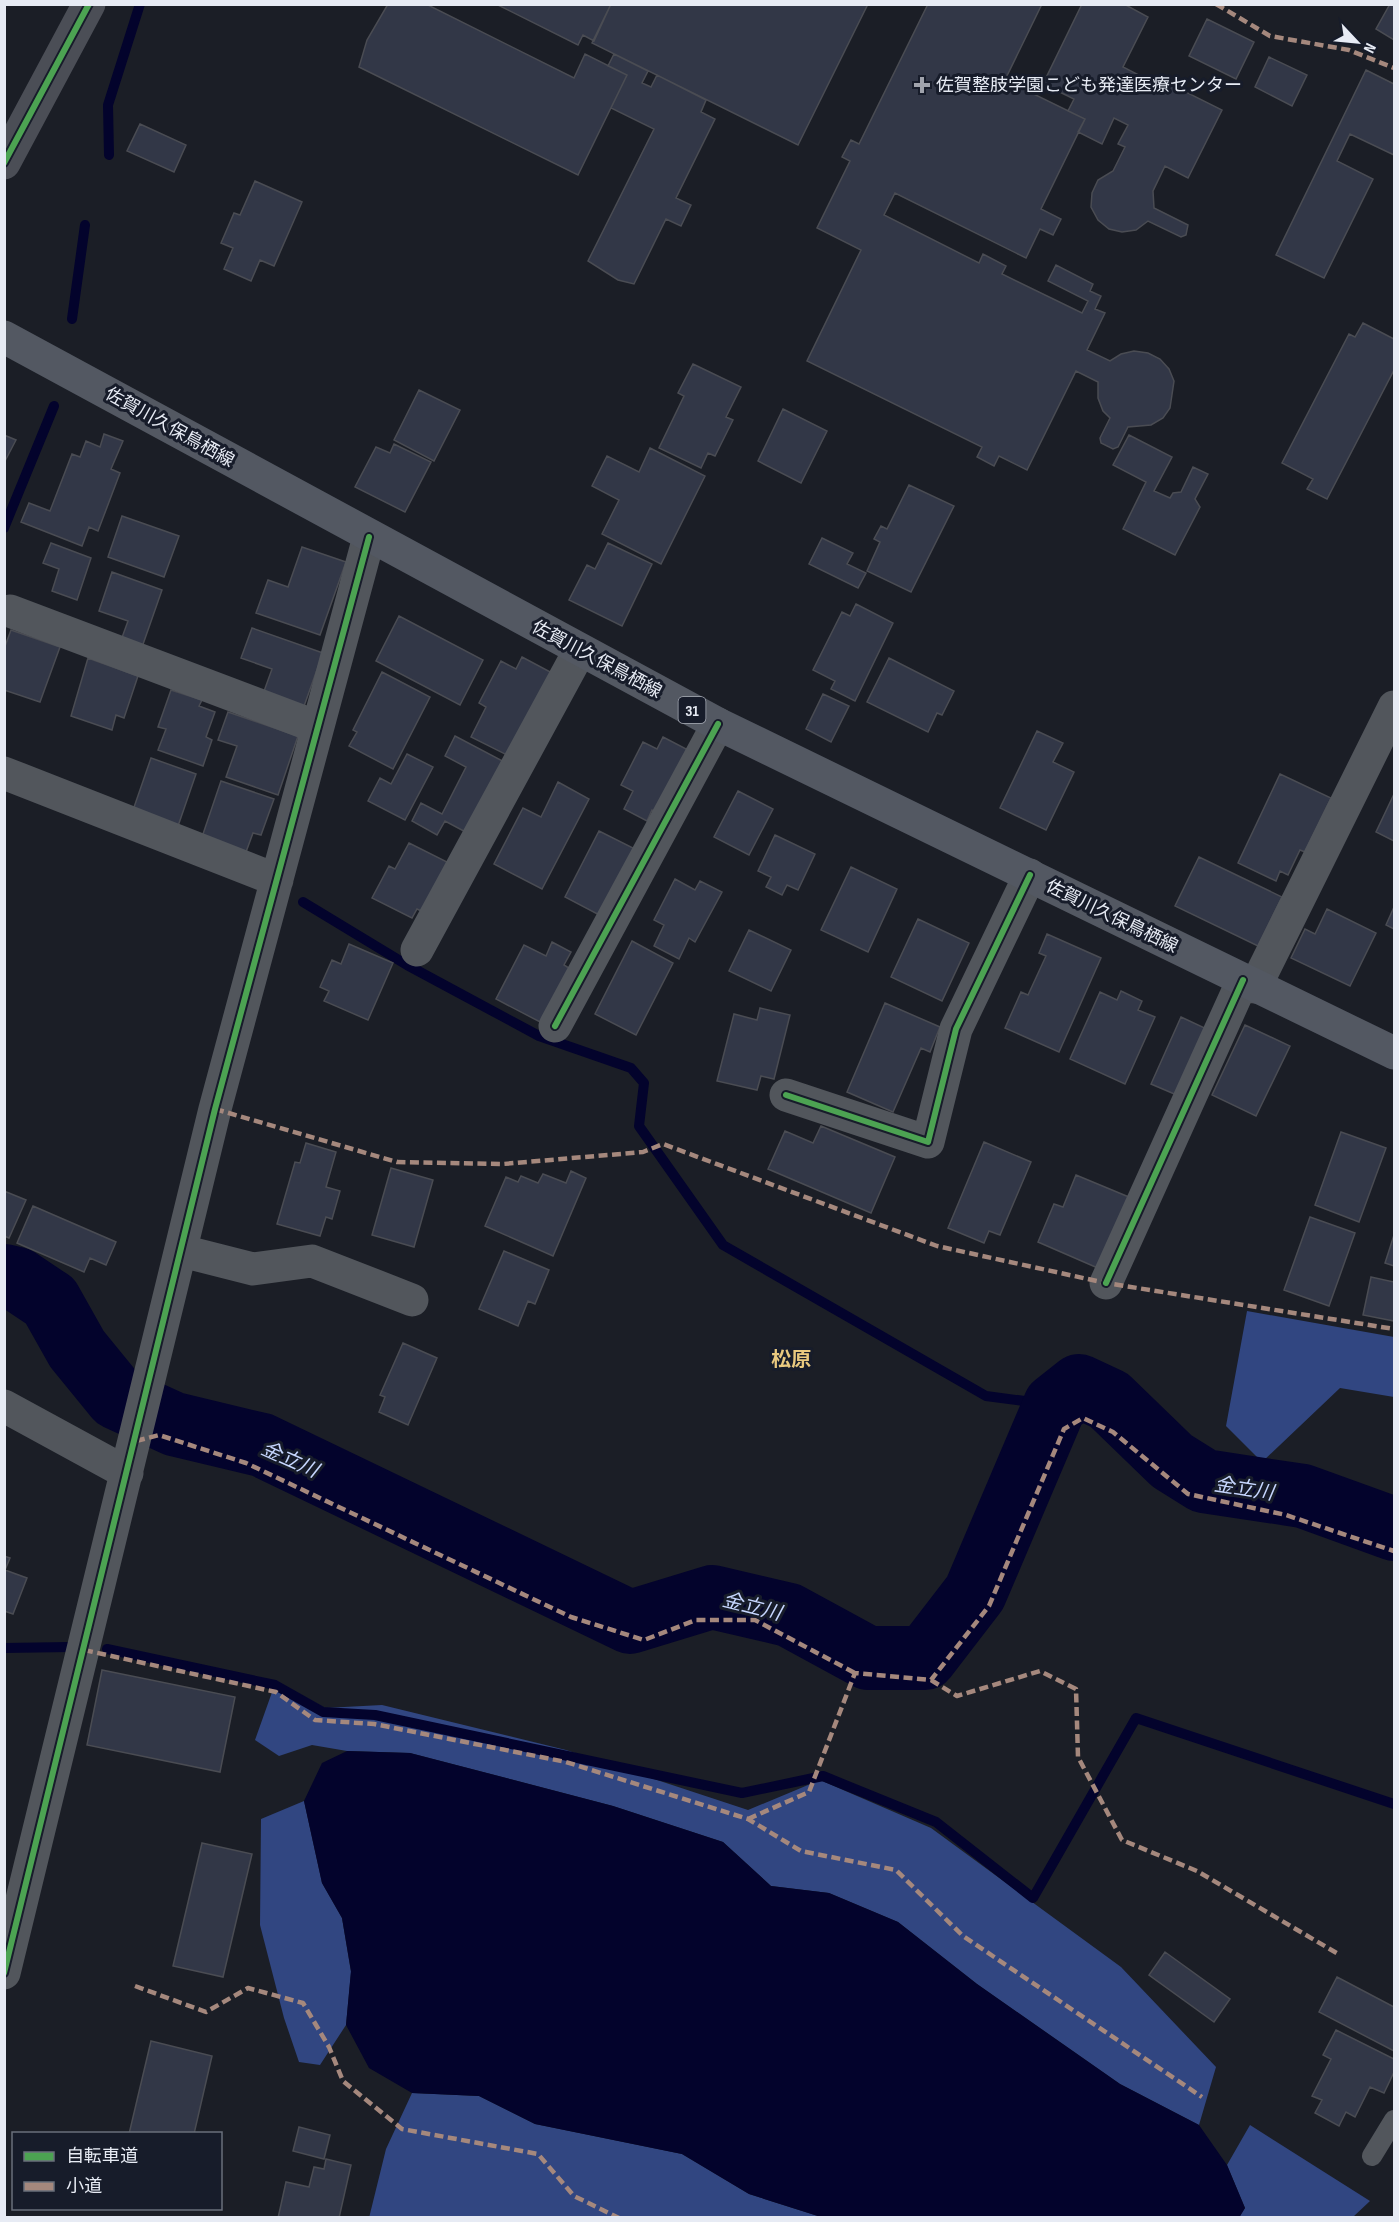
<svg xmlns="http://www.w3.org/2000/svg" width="1399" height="2222" font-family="'Sofia Sans Condensed','Noto Sans JP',sans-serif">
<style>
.forest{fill:#314681}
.water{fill:#03032c}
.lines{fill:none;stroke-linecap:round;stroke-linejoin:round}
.stream{stroke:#03032c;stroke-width:10}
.river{stroke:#03032c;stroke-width:64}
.building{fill:#323747;stroke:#4a4c53;stroke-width:1.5}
.lane{stroke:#52565c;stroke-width:20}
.street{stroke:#52565c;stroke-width:33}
.secondary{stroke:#4b4e56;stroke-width:33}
.primary{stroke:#535862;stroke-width:33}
.quiet{stroke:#a5887d;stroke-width:4.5;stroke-dasharray:9 4.5;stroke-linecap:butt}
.cycleway-casing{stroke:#171c2a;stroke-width:10}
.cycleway{stroke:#4ca352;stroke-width:6}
.poi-dot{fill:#a0a3ac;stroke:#171c2a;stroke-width:2}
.labels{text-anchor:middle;stroke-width:6;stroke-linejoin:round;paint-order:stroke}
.shield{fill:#171c2a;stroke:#a9adb7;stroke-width:1.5}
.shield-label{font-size:16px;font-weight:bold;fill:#e7ebf4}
.poi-label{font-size:18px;fill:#e7ebf4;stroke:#171c2a;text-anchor:start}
.street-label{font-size:18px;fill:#e7ebf4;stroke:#171c2a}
.neighbourhood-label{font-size:20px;font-weight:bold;fill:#e9c97f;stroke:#171c2a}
.water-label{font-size:20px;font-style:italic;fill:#c6d6fe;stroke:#171c2a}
</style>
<rect width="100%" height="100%" fill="#1b1e26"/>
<!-- forest -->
<path class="forest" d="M1247,1311L1394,1337V1397L1340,1388L1262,1462L1226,1426Z
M276,1681L325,1708L382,1705L566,1750L748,1810L820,1780L931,1828L1121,1967L1216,2067L1199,2125L1120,2084L977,1984L898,1922L829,1893L771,1886L723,1842L613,1806L410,1753L347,1751L312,1745L279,1756L255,1740Z
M304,1801L322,1883L342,1918L351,1972L346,2025L320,2065L299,2062L284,2018L260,1925L261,1819Z
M412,2093L479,2096L535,2124L682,2154L749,2194L821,2217L369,2218L386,2149Z
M1250,2125L1370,2201L1353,2217H1239L1245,2208L1227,2165Z"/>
<!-- water -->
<path class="water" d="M347,1751L410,1753L613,1806L723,1842L771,1886L829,1893L898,1922L977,1984L1120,2084L1199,2125L1227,2165L1245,2208L1239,2218L821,2217L749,2194L682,2154L535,2124L479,2096L412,2093L369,2068L346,2025L351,1971L342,1918L322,1883L304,1801L322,1763Z"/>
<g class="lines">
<!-- stream -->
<path class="stream" d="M109,155L108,105L140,4
M72,319L85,225
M4,528L54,406
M303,902L407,965L539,1036L631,1068L644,1083L639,1126L723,1245L986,1396L1055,1405
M4,1648L70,1647
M107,1649L275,1685L323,1712L375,1715L742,1793L823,1776L936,1822L1033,1898L1136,1718L1394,1804"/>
<!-- river -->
<path class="river" d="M4,1276L17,1279L50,1301L77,1349L117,1398L174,1424L262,1445L630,1622L712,1597L789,1615L868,1658H925L975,1593L1055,1405L1079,1386L1109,1400L1172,1461L1204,1481L1303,1496L1394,1529"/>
</g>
<!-- building -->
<path class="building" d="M388,4H426L574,78L585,54L627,75L578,175L359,67L367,40Z
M496,4H611L594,41L583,35L578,45Z
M611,4H868L798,145L592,43Z
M928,4H1042L1005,80L1085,119L1041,209L1061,219L1053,235L1040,229L1026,258L895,193L884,215L979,263L983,254L1006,266L1002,274L1082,313L1088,301L1048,281L1056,265L1093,284L1090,291L1101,296L1095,309L1105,313L1087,350L1110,361L1121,354L1134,351L1148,353L1160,359L1169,369L1174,381L1170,408L1163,418L1151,425L1128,427L1118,447L1113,449L1101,443L1100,438L1110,418L1103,411L1098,398V382L1076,371L1027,470L999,456L994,466L977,457L982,447L807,361L861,250L817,228L850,161L842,157L851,140L859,144Z
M1082,4H1124L1148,17L1123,67L1154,83L1156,77L1222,110L1188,178L1165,166L1153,191L1154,208L1188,225L1186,235L1181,237L1148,221L1136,230L1122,232L1109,229L1098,220L1091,207L1092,193L1098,180L1113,171L1125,147L1118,144L1128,125L1114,118L1102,144L1078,132L1085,119L1068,111L1074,99L1043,84Z
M1390,4H1394V40L1376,29Z
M1207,19L1254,42L1236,79L1189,56Z
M614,54L648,71L642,83L651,87L657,75L706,100L701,112L715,119L676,198L691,205L681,226L666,219L634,284L618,280L588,261L654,129L611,108L627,75L608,66Z
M1269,57L1307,75L1292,106L1255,87Z
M1366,70L1394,84V155L1350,134L1337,161L1373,179L1324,278L1276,255Z
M140,124L186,145L174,172L127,151Z
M255,181L302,202L274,266L260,260L251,281L224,269L233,248L221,243L234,213L240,215Z
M1363,323L1394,339V370L1327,499L1307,489L1313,479L1282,463L1349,334L1355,337Z
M693,364L741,387L726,417L733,420L715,456L708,453L701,468L659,448L684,396L678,393Z
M419,390L460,410L434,461L394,440Z
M783,409L827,431L801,483L758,461Z
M104,434L123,441L111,469L120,473L98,531L89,527L82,546L21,522L29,503L50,511L72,454L80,457L86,441L100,447Z
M4,435L16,440L4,463Z
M1129,435L1172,457L1154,491L1170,498L1173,493L1181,492L1193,467L1208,474L1195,499L1200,507L1175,555L1123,529L1146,482L1113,465Z
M394,444L431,462L405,512L355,487L376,447L390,453Z
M650,448L705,476L661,564L602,534L619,500L592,486L607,456L639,472Z
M909,485L954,506L911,592L867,571L880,542L874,539L881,526L887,529Z
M122,516L179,536L164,577L108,557Z
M822,538L853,553L847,564L866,573L858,588L809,564Z
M51,543L91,558L77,600L52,591L59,569L43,563Z
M608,543L652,564L622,626L569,600L587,565L595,569Z
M302,547L346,562L320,635L256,613L268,580L288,587Z
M112,572L162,590L141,650L120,643L128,621L99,611Z
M856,604L893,623L855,701L831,689L835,681L813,670L842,612L850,616Z
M399,616L483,660L460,705L376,661Z
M252,628L323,653L303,709L263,694L272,669L241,658Z
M11,630L60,647L40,702L4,690V649Z
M522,657L556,675L513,758L471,737L486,707L479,703L501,661L516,669Z
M88,658L138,676L124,718L116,715L112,730L71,716Z
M889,658L954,691L942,715L937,713L928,732L867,702Z
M382,672L430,697L393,769L349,746L357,732L353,730Z
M171,690L202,700L199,706L215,712L206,737L212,740L203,766L158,750L166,729L158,727Z
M823,694L849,706L831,742L806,729Z
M228,712L298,736L278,795L226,777L237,746L218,740Z
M1037,731L1063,743L1053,762L1074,772L1046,830L1000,808Z
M455,736L510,765L473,836L445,821L437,835L412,821L421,803L442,814L466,767L445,756Z
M663,737L692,752L660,814L652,810L647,821L624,809L633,791L621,785L643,742L657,749Z
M407,754L433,767L405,820L368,801L380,778L391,784Z
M151,758L196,774L177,829L132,813Z
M1280,774L1331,798L1305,852L1300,850L1288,875L1280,871L1276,881L1238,863Z
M221,781L274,799L261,835L253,833L246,852L202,837Z
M558,782L589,799L542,889L494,864L523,808L541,817Z
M738,791L773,809L749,855L714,837Z
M1394,794V841L1376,832Z
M599,831L639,851L605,918L565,897Z
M775,835L815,854L798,890L787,885L782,895L766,887L771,877L758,871Z
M409,843L453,865L428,914L417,909L412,918L372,898L389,866L395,869Z
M1199,857L1282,897L1258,946L1175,906Z
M851,867L897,889L868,952L821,930Z
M675,879L695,890L700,881L722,892L695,942L689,938L679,959L654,946L664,925L654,920Z
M1394,907V929L1386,925Z
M1327,909L1376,933L1350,986L1291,958L1305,929L1315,934Z
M918,919L969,943L942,1001L891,977Z
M749,930L791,950L771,991L729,971Z
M1047,934L1101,958L1059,1052L1005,1028L1021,992L1028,995L1046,956L1039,953Z
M632,941L673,963L636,1035L595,1014Z
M552,942L571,952L564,965L572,970L544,1024L496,999L524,945L546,956Z
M349,944L393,963L368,1020L324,1001L329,991L320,987L332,960L341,964Z
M1121,991L1142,1001L1138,1010L1155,1017L1125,1084L1070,1059L1100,992L1117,1000Z
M885,1003L940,1027L930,1052L921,1048L893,1112L847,1092Z
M760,1008L790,1015L774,1079L761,1076L757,1090L717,1081L734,1014L757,1020Z
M1181,1017L1209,1030L1179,1096L1151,1084Z
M1245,1025L1290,1046L1256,1116L1212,1095Z
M821,1126L895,1157L871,1213L768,1169L785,1131L813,1143Z
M1341,1132L1386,1148L1359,1222L1315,1205Z
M984,1142L1031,1162L1000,1235L989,1231L984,1243L948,1228Z
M306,1143L336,1152L326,1187L340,1191L332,1219L326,1217L320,1236L277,1224L295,1162L300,1163Z
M391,1168L433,1180L414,1247L372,1235Z
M571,1171L586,1178L553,1256L485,1226L506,1177L518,1182L521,1176L538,1183L543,1174L566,1183Z
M1076,1175L1136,1200L1100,1269L1038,1242L1054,1204L1063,1207Z
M4,1191L26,1200L9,1238L4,1236Z
M33,1206L116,1242L106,1265L90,1258L84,1272L17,1243Z
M1310,1217L1355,1233L1329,1306L1284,1290Z
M1394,1235V1266L1385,1263Z
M504,1251L549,1270L535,1304L528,1301L518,1326L479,1309Z
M1371,1277L1394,1282V1321L1363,1315Z
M403,1343L437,1358L408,1425L379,1412L385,1397L380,1395Z
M4,1556L10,1558L5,1570L27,1578L13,1614L4,1611Z
M102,1670L235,1697L220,1772L87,1745Z
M202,1843L252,1854L223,1977L173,1966Z
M1165,1952L1230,1999L1214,2022L1149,1975Z
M1337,1977L1394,2007V2051L1319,2012Z
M1336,2030L1394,2059V2072L1384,2093L1370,2087L1355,2117L1346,2112L1339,2126L1315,2113L1322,2100L1312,2096L1331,2059L1323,2055Z
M151,2041L212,2056L194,2134H129Z
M299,2127L330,2135L324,2159L293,2151Z
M326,2159L351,2165L339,2218H278L286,2182L309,2187L314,2167L324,2169Z"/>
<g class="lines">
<!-- lane -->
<path class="lane" d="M1372,2156L1394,2120"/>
<!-- street -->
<path class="street" d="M10,611L317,727
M4,773L277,880
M417,950L580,650
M1255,987L1394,707
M555,1026L718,724
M786,1095L928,1142L956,1029L1030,875
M182,1251L253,1269L312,1261L412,1300
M1106,1283L1243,980
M4,1406L127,1473
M4,1973L215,1109L369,537"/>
<!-- secondary -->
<path class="secondary" d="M4,163L89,4"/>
<!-- primary -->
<path class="primary" d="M4,337L718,724L1394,1053"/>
<!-- quiet -->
<path class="quiet" d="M1216,4L1270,36L1349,50L1394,68
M215,1109L397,1162L503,1164L643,1152L663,1144L937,1246L1106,1283L1394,1329
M136,1441L159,1435L246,1463L571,1617L644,1640L696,1620H755L855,1673
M84,1650L276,1692L315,1720L374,1724L566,1762L748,1819L801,1851L896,1870L963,1936L1202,2097
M931,1680L957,1696L1040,1671L1076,1689L1078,1757L1122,1840L1197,1871L1340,1955
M748,1819L809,1792L855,1673L931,1680L989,1606L1064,1429L1083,1418L1113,1432L1188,1494L1286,1515L1394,1551
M135,1986L206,2012L248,1988L303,2003L329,2047L343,2081L402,2129L538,2154L574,2196L619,2218"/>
<defs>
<path id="cycleway" d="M4,163L89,4
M555,1026L718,724
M786,1095L928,1142L956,1029L1030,875
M1106,1283L1243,980
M4,1973L215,1109L369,537"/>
</defs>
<!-- cycleway casing -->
<use href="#cycleway" class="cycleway-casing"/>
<!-- cycleway -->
<use href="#cycleway" class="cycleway"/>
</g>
<!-- markers -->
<path class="poi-dot" d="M919 76h6v6h6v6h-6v6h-6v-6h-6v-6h6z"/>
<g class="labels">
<!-- shield labels -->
<rect class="shield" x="678.5" y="697" width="27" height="26" rx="4.5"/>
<g class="shield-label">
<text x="692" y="716">31</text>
</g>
<!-- poi labels -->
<g class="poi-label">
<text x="936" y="91">佐賀整肢学園こども発達医療センター</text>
</g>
<!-- street labels -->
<g class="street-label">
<text transform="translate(170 427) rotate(29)" y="6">佐賀川久保鳥栖線</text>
<text transform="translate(597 659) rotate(28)" y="6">佐賀川久保鳥栖線</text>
<text transform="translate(1112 916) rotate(26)" y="6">佐賀川久保鳥栖線</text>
</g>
<!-- neighbourhood labels -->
<g class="neighbourhood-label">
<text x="791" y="1366">松原</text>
</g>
<!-- water labels -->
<g class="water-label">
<text transform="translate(290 1459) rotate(24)" y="7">金立川</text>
<text transform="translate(1244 1488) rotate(9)" y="7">金立川</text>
<text transform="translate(752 1606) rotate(14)" y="7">金立川</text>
</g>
</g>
<!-- border -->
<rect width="1399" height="2222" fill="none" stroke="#e7ebf4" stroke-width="12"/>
<!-- legend -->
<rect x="12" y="2132" width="210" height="78" fill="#171c2a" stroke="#6a6f7b" stroke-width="1.5"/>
<rect x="24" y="2152" width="30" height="9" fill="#4ca352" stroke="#6a6f7b" stroke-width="1.5"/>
<text x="66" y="2162" font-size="18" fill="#e7ebf4">自転車道</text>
<rect x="24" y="2182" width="30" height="9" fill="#a5887d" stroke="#6a6f7b" stroke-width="1.5"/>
<text x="66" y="2192" font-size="18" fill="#e7ebf4">小道</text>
<!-- north arrow -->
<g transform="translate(1357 42) rotate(116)" stroke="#171c2a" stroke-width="4.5" paint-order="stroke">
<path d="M0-4.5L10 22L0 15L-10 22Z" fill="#e7ebf4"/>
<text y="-9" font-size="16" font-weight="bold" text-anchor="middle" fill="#e7ebf4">N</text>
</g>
</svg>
